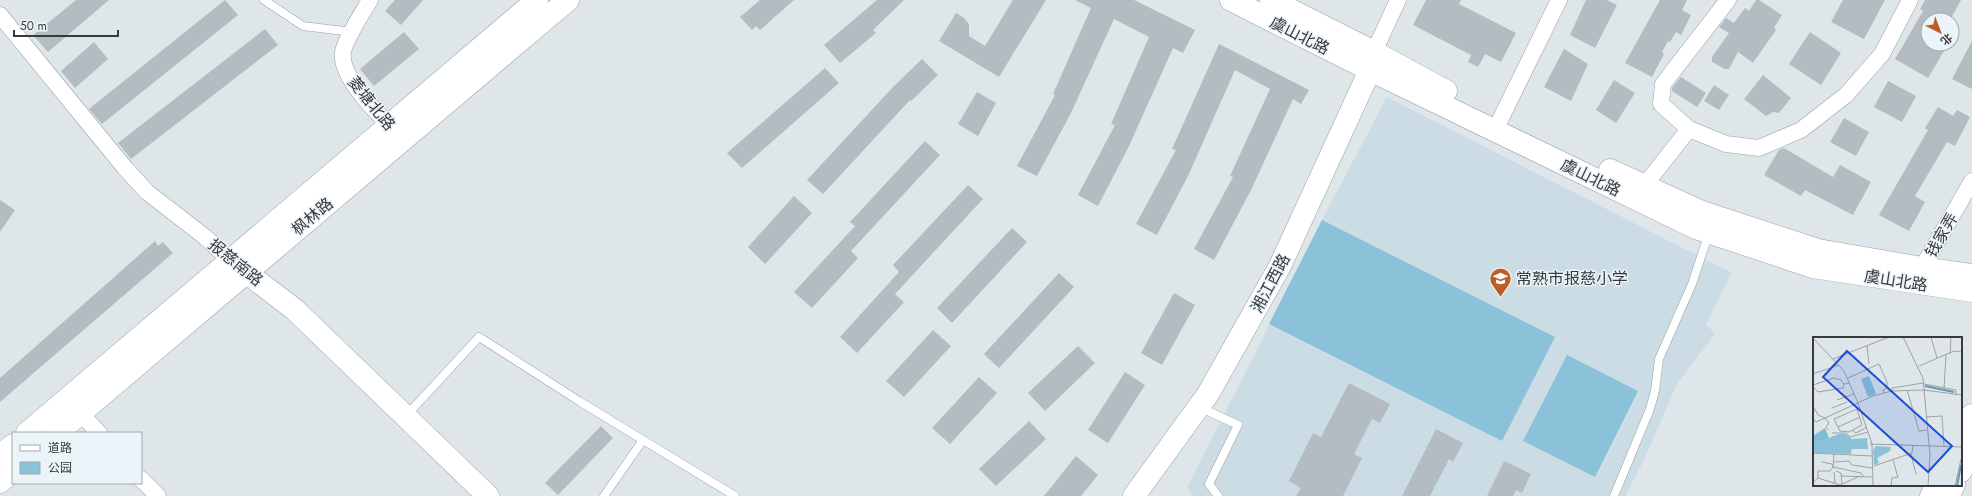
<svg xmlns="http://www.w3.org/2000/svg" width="1972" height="496" font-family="Jost,'Noto Sans SC',sans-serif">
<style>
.built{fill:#ccdce4}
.green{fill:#8bc2da}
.building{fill:#b3bcc0}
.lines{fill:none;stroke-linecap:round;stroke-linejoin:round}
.lane-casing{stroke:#98a0a4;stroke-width:9}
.street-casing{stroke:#98a0a4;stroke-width:17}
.secondary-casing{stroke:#98a0a4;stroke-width:23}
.primary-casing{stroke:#98a0a4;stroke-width:23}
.lane{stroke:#fff;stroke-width:8}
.street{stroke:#fff;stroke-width:16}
.secondary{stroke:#fff;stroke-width:22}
.primary{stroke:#fff;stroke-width:22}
.labels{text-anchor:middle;stroke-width:3;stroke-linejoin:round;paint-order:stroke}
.street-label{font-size:16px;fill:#383b3d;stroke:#ebf4f8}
.poi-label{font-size:16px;fill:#383b3d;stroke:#ebf4f8;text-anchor:start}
.inset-river{fill:none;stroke:#5f9ab2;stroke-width:2}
.inset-road{fill:none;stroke:#9ca2a5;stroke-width:1}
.view{fill:#1d4ed8;fill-opacity:0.15;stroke:#1d4ed8;stroke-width:2}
.inset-edge{fill:none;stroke:#383b3d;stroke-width:2}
</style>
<rect width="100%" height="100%" fill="#dee6ea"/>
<!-- built -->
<path class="built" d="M1387,97L1732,273L1706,324L1715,334L1677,384L1643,462L1625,496H1194L1187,488L1322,220Z"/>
<!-- green -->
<path class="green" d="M1322,220L1555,337L1502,441L1269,324Z
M1567,355L1638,391L1595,477L1523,441Z"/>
<!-- building -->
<path class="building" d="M76,0H109L48,52L33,35Z
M225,0L238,15L102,124L89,109Z
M395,0H423L401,25L385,11Z
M760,0H794L760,30L756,26L752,30L740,17Z
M877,0H904L873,30L876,33L840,63L824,45Z
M1013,0H1046L999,77L939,41L956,13L964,18L969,24V36L985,46Z
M1075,0H1134L1195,30L1183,53L1173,48L1129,146L1098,206L1078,195L1115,125L1111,124L1149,37L1114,19L1070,115L1037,176L1017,166L1055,95L1053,94L1091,8Z
M1426,0H1461L1459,4L1516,33L1501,62L1485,54L1478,67L1468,62L1471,55L1413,25Z
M1586,0H1607L1617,5L1595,48L1570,35Z
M1660,0H1687L1682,10L1691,15L1681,35L1676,32L1670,42L1668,41L1662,52L1664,54L1652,77L1625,63Z
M1756,0H1759L1782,15L1774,28L1776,30L1753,63L1738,52L1729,69H1725L1712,62V57L1729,33L1719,27L1726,18L1734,23L1745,8L1749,11Z
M1843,0H1885L1864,39L1831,22Z
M1925,0H1961L1950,20H1928V44H1948L1928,78L1895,59L1923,11L1920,9Z
M265,29L278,45L131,159L118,143Z
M404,32L419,49L374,86L360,69Z
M1810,32L1841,53L1821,85L1789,64Z
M1972,41V89L1952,79Z
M94,42L108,59L75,88L61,71Z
M1219,44L1309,90L1301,104L1293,99L1252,188L1214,260L1194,249L1233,177L1230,176L1270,89L1235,70L1188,176L1157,235L1136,224L1176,150L1172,149Z
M1564,49L1588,64L1571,101L1544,87Z
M922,59L938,75L911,101L910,100L823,194L807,180L893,87Z
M825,68L839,83L742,168L727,153Z
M1763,75L1791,98L1779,113L1773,112L1766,116L1744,99Z
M1681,77L1706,93L1697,107L1672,91V88Z
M1614,80L1635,93L1616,123L1596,110Z
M1888,81L1916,96L1902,122L1874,107Z
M1714,85L1729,95L1719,110L1704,101Z
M977,92L996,103L978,136L958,124Z
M1938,107L1953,116L1957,110L1970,117L1955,146L1947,142L1915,196L1925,202L1909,231L1879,215L1928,130L1925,128Z
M1844,118L1869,132L1856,156L1830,142Z
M925,141L940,155L851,251L858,258L812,308L794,292L855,226L850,222Z
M1784,148L1833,177L1840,165L1871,182L1853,215L1805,190L1801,196L1764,175L1779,150Z
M968,185L983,199L895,294L904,302L857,353L840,337L899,272L893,265Z
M794,196L812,213L765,264L748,247Z
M0,200L15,210L0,232Z
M1012,228L1027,242L952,323L937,308Z
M155,241L158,246L163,242L173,253L0,402V378Z
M1059,273L1074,287L999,368L984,354Z
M1174,293L1195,305L1162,365L1141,353Z
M933,330L951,346L904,397L886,381Z
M1078,346L1095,363L1045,411L1028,393Z
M1125,372L1145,385L1108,443L1088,430Z
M979,377L997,393L950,444L932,428Z
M1349,383L1390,404L1380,423L1372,419L1354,454L1362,458L1343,496H1296L1301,488L1289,481L1313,433L1321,437Z
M1029,421L1046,439L996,486L979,469Z
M601,426L613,438L558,495L545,483Z
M1436,429L1463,443L1453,462L1449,459L1430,496H1402Z
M1076,456L1098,475L1081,496H1044Z
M1504,461L1531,474L1522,493L1516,490L1513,496H1487Z"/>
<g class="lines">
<defs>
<path id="lane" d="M264,0L303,26L352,32
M1199,407L1238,425L1209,484L1218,496
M406,416L479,337L579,401L735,496
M604,496L643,440
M1614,496L1650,409L1655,391L1659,359L1692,284L1709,233"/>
<path id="street" d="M370,0C363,12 345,39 343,52C339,77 380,116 397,133
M1728,0L1663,84L1661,104L1689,129L1726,144L1759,148L1801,130L1846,95L1882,54L1910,0
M0,15L125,168L147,192L205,237L230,260
M1374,52L1398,0
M1500,120L1559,0
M1644,186L1689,129
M1922,268L1972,181
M80,413L99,433
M141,479L158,496"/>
<path id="secondary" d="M231,261L294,309L488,496
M1961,437L1972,415
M1961,471L1972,448
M1134,496L1208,394L1280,266L1370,70L1374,53
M1931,496L1937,485
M1948,496L1954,485"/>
<path id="primary" d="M1231,0L1370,70L1696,228L1813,267L1972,291
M1271,0L1374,52L1446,91
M1610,170L1702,212L1818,250L1922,268L1972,275
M27,433L537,0
M57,433L568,0
M0,456L13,445
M0,482L13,471"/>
</defs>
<!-- lane casing -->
<use href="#lane" class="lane-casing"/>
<!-- street casing -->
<use href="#street" class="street-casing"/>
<!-- secondary casing -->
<use href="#secondary" class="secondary-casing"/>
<!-- primary casing -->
<use href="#primary" class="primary-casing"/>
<!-- lane -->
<use href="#lane" class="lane"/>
<!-- street -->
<use href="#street" class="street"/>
<!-- secondary -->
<use href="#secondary" class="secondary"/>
<!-- primary -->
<use href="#primary" class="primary"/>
</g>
<!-- icons -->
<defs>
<symbol id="school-pin" viewBox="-11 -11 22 30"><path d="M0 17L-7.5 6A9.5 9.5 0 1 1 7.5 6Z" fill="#bf5c24" stroke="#ebf4f8"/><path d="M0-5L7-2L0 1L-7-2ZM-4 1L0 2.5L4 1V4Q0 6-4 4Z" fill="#fff"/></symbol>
</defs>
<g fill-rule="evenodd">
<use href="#school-pin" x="1488" y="266" width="25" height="34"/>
</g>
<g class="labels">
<!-- street labels -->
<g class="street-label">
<text transform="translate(1300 35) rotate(27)" y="6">虞山北路</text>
<text transform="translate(372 103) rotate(51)" y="6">菱塘北路</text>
<text transform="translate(1591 177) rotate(26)" y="6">虞山北路</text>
<text transform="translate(312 216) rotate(-40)" y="6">枫林路</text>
<text transform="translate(1941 235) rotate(-60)" y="6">钱家弄</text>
<text transform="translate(236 262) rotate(39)" y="6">报慈南路</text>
<text transform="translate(1896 280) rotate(9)" y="6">虞山北路</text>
<text transform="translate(1270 283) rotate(-62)" y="6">湘江西路</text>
</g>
<!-- poi labels -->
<g class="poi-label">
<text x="1516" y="284">常熟市报慈小学</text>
</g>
</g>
<!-- overview -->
<g transform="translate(1813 337)">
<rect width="149" height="149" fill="#dee6ea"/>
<path d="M56,39L63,57L55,60L48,42ZM26,97H33L39,102L54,101L55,112H39L38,117L0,116V107ZM63,109L78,110L77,114L64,121L66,126L61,128L60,113Z" fill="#8bc2da"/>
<path d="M12,91L16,101L0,107V99Z" fill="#81bdd6"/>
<path class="inset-river" d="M112,49L141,55M144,149L148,128"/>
<path class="inset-road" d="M90,0L110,41L117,118L115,149M118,0L124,21M0,1L31,34L45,66L59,107L60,149M54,9L56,27M137,17L138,0M20,22L76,0M106,29L141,14L149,15M0,37L26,28M35,41L66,27L74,45V51L70,53L71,56M111,47L143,53V58M0,48L21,41L28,43L31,47M0,50L5,55L30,51L31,47L36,46M131,52L133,18M94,53L106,94L114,93M79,54V51L110,46M24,63L41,57M0,69L5,78L12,81L60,59L79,54L111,53L149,58M19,71L34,65M44,72L49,88L36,95L27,94L21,82ZM113,80L129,79L131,109M0,81L3,85L12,81L16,86L13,90L15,93M25,90L47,80M39,93L43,96L54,90M19,96H33L37,100L55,95M57,107L149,110M0,116L59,119M98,117L103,137M80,122L85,141M9,125L19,127L20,130L48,136L50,139M21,125L36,124L39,128L59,131M61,129L99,116L100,108M23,134L28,136L29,147M21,135L22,147M28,139L59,140M5,141L27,148L47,139M0,145L5,141V134H17L20,130L21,117M78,149L79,141L85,140M142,149L148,122"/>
<path class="view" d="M34,14L139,109L115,135L10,40Z"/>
<rect width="149" height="149" class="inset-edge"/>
</g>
<!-- legend -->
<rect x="12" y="432" width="130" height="52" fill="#ebf4f8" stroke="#a3aaad"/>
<rect x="20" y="445" width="20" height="6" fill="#ffffff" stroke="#a3aaad"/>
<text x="48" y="452" font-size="12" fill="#383b3d">道路</text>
<rect x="20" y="462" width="20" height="12" fill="#8bc2da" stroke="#a3aaad"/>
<text x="48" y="472" font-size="12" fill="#383b3d">公园</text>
<!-- north arrow -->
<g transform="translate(1940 32) rotate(138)"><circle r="19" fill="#ebf4f8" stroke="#a3aaad"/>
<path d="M0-3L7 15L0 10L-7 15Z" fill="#bf5c24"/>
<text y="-6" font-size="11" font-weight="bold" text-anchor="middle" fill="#383b3d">北</text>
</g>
<!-- scale -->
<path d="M14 30v6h104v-6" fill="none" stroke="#383b3d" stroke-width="2"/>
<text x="20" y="30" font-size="12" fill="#383b3d" stroke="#ebf4f8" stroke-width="3" paint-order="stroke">50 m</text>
</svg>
